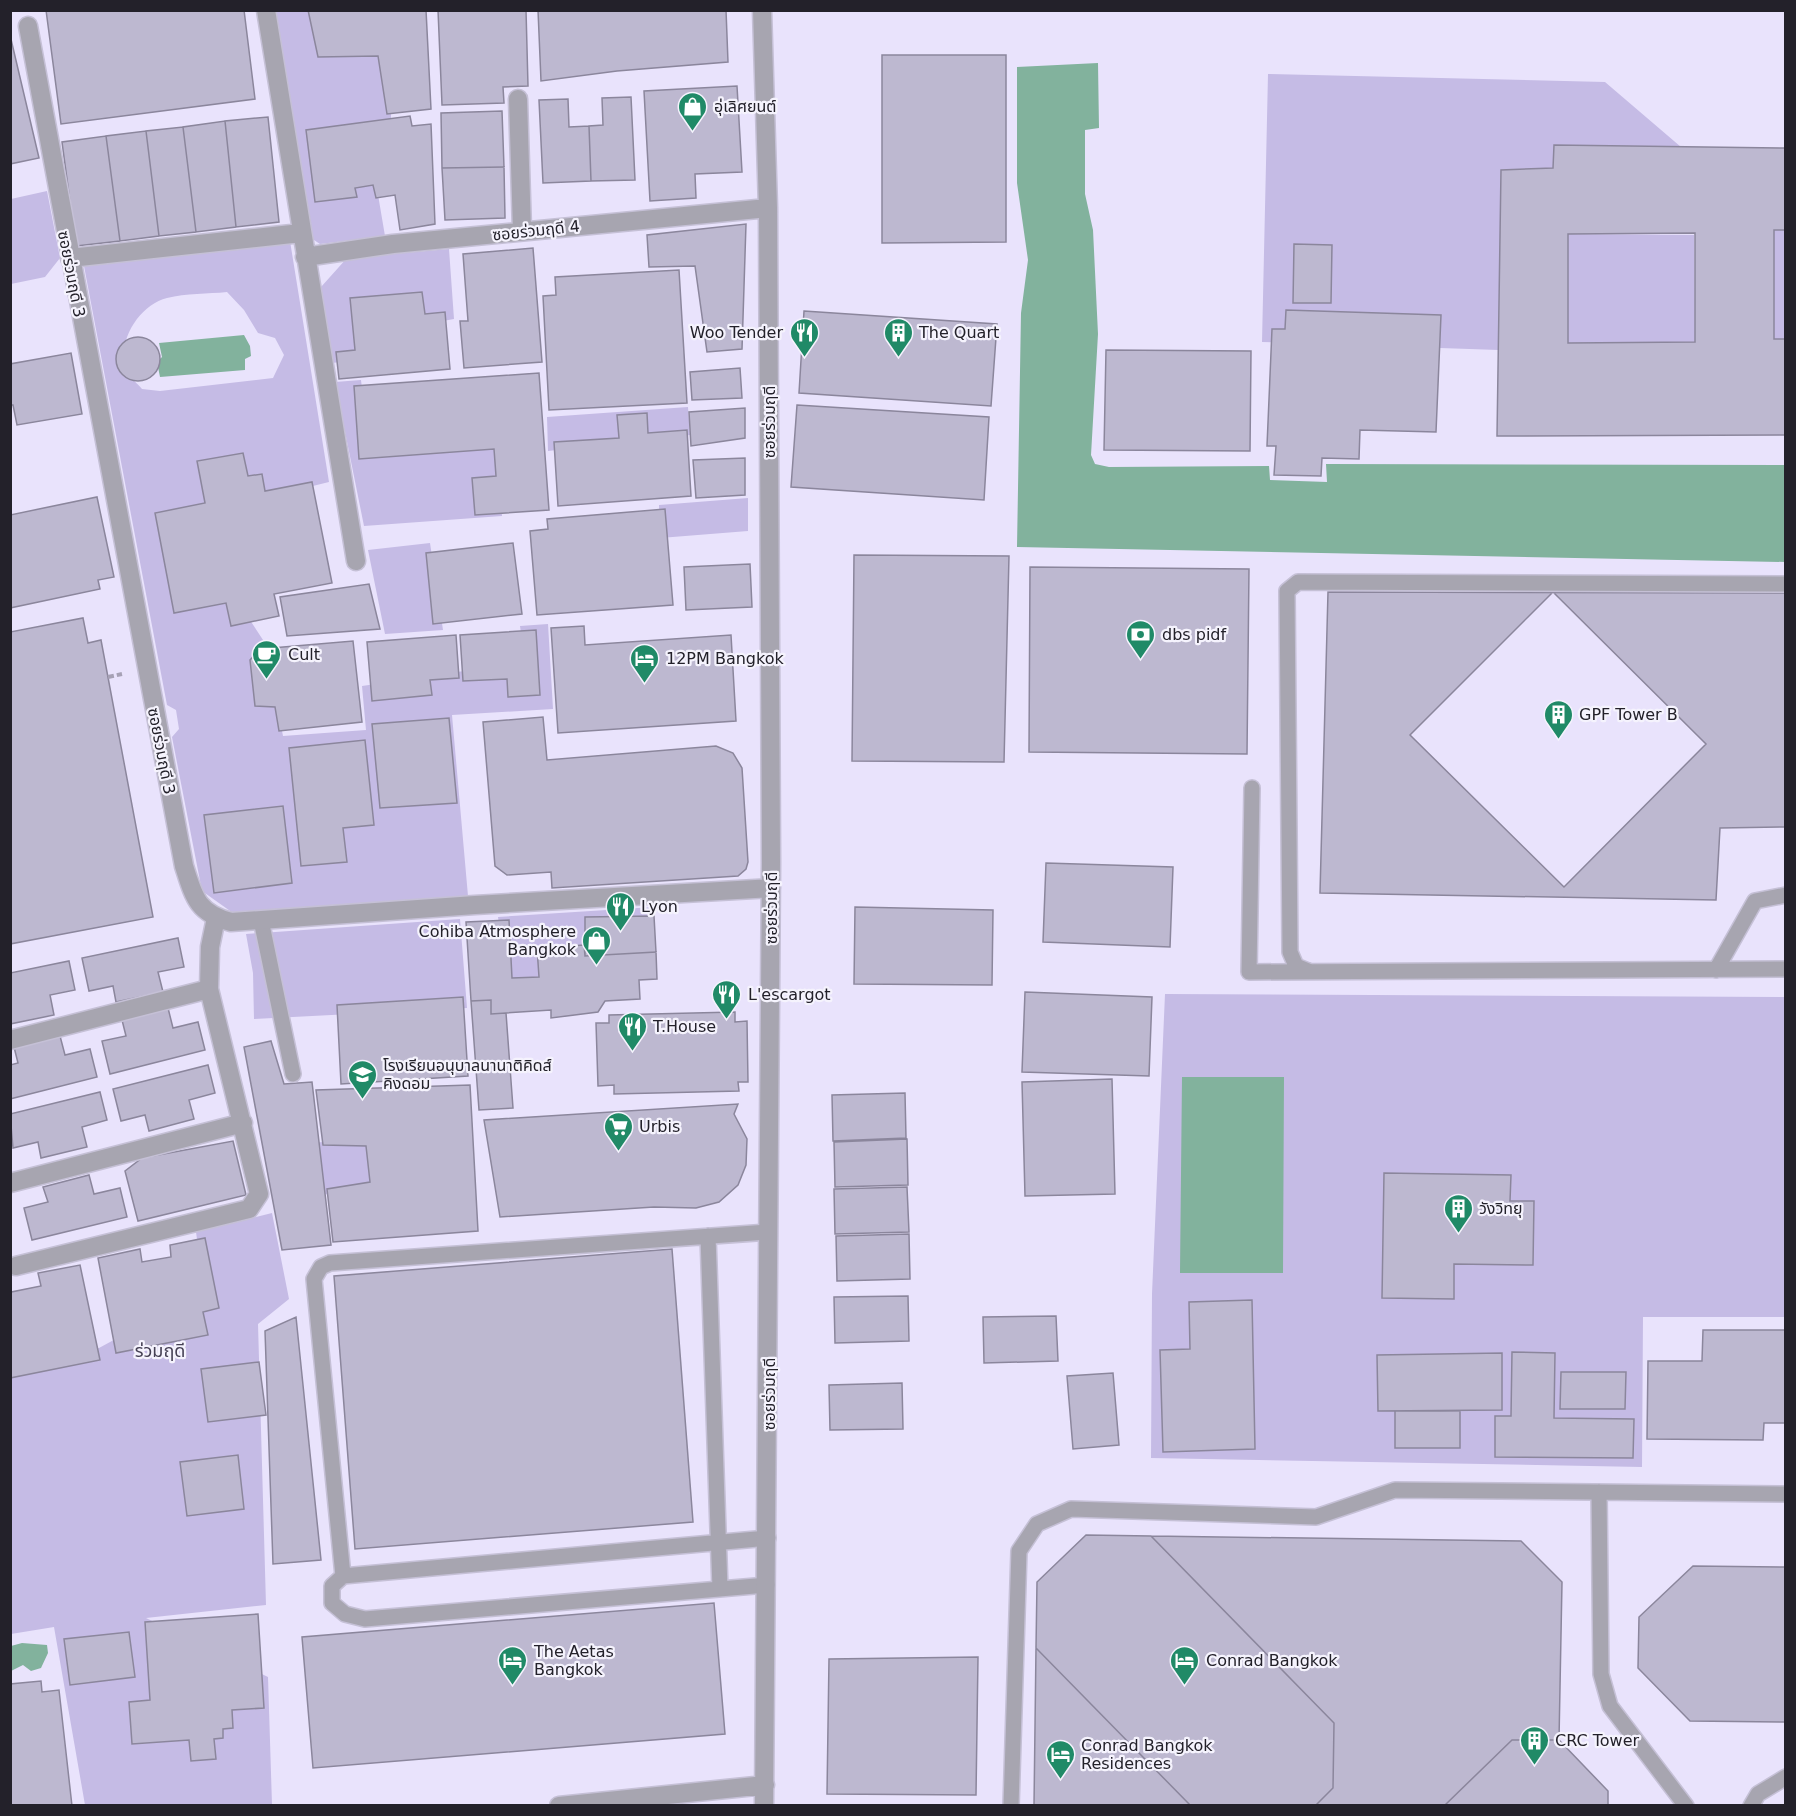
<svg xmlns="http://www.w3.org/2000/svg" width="1796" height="1816" font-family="'DejaVu Sans','Noto Sans Thai',sans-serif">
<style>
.green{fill:#c5bbe5;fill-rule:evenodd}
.water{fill:#82b29d}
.building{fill:#bdb8d0;stroke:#8b869c;stroke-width:1.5;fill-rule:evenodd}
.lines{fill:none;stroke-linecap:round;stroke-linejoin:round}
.lane-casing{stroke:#c5c0d6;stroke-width:18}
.street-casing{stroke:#c5c0d6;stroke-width:21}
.path{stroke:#a6a1b5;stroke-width:4;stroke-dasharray:6 3;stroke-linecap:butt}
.lane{stroke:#a7a5b0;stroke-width:15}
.street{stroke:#a7a5b0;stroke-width:18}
.labels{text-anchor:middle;stroke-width:4.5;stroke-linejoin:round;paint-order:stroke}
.poi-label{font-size:16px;fill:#23212a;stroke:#f5f3fd;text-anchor:start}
.street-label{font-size:16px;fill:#23212a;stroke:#f5f3fd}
.neighbourhood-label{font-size:18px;fill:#454054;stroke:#f5f3fd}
</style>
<rect width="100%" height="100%" fill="#e9e3fc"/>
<!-- green -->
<path class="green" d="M276,11H342L391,50V129L375,177L385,236L320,244L311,238Z
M1268,74L1605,82L1681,147L1554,145L1553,168L1501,170L1499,350L1262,342Z
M47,191L60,258L45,277L11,284V199Z
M1774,230H1785V339H1774Z
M1568,234L1694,235L1695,342L1568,343Z
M290,241L329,482L183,518L265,643L283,736L366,730L362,686L525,662L520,626L548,624L553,709L452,715L468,896L233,913L202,891L172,737L179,729L176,710L167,705L84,266ZM227,292L244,310L258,333L275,338L284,355L273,378L160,391L142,389C138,384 130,378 127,371C115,343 139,305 167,298C186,293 208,294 227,292Z
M449,249L454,319L359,336L357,360L332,363L321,287L347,258Z
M361,380L369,448L496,442L502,516L364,526L335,382Z
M688,407L690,435L548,451L547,417Z
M748,498V531L660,538L659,505Z
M430,543L443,630L385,634L368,550Z
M654,907L649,958L507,984L498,917Z
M460,919L467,1008L254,1019L253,973L246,934Z
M1165,994L1785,997V1317H1643L1642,1467L1151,1458L1152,1294Z
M376,1137L381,1189L318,1195L313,1143Z
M272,1213L289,1299L258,1324L266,1605L146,1618L268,1677L272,1805H85L54,1627L11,1634V1353L99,1348L204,1291L196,1232Z"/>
<!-- water -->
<path class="water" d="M1098,63L1099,128L1085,130V194L1093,230L1098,334L1091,455L1095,464L1109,467L1269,466L1270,480L1327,482L1326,464L1785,465V562L1017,547L1021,313L1028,260L1017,183V67Z
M244,335L250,346L251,356L245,359V370L160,377L157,362L162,357L159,343Z
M1182,1077H1284L1283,1273H1180Z
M22,1643L47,1645L48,1653L41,1668L31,1671L23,1665L11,1671V1646Z"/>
<!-- building -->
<path class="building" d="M46,10H244L255,99L61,124Z
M308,10H426L431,109L387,114L378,56L318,57Z
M438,10H526L528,86L503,87L504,103L442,105Z
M538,10H726L728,62L617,71L541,81Z
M10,35L39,158L10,164Z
M882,55H1006V242L882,243Z
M737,86L742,172L695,174L696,198L650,201L644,91Z
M631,97L635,180L591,181L589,126L603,125L602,98Z
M568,99L569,127L589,126L591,181L543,183L539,100Z
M502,111L504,167L442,168L441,113Z
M410,116L412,126L431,124L435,224L400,230L395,195L376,198L373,185L355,188L357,197L315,202L306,130Z
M268,117L279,222L236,227L225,121Z
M225,121L236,227L196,232L183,127Z
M183,127L196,232L159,236L146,131Z
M146,131L159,236L120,241L106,136Z
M106,136L120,241L76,246L62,142Z
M1554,145L1786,148V230H1774V339H1786V435L1497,436L1501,170L1553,168ZM1695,233V342L1568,343V234Z
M504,167L505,218L445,220L442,168Z
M746,224L742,349L707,352L695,266L649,267L647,235Z
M1294,244L1332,245L1331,303H1293Z
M533,248L542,362L464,368L460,321H468L463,254Z
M679,270L687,403L549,410L543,296L556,295L555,277Z
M422,292L425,314L445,312L450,369L339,379L336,352L355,350L350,298Z
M1286,310L1441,315L1436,432L1360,430L1359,459L1322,458L1321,476L1274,475L1276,446H1267L1272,329H1285Z
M804,311L997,324L991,406L799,393Z
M116 359a22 22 0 1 1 44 0a22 22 0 1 1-44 0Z
M1106,350L1251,351L1250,451L1104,450Z
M71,353L82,414L17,425L13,405H10V364Z
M740,368L742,398L692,400L690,372Z
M539,373L549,510L475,515L472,478L496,476L494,449L359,459L354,386Z
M797,405L989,417L984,500L791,487Z
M745,408V438L691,446L689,412Z
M647,413L648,433L687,430L691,496L558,506L554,442L619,438L617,415Z
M243,453L248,476L262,474L265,491L312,482L332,583L274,594L279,616L231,626L226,603L174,613L155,513L205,503L197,461Z
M745,458V495L696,498L693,460Z
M97,497L114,577L98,580L100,589L10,608V515Z
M665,509L673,605L537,615L530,531L548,529L547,519Z
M513,543L522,614L433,624L426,553Z
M854,555L1009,556L1004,762L852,761Z
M750,564L752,607L686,610L684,567Z
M1030,567L1249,569L1247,754L1029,752Z
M369,584L380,629L287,636L280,597Z
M1328,592L1786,593V827L1720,828L1716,900L1320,893Z
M1553,592L1706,744L1564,887L1410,735Z
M83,618L88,643L101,640L153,917L10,944V632Z
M584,626L585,645L731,635L736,721L558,733L551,628Z
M536,630L540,695L508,697L507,679L463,681L460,635Z
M456,635L459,678L430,680L432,695L372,701L367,642Z
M353,641L362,722L279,731L275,707L255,706L250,660L260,649Z
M543,717L547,760L716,746L733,753L742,768L748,862L746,869L738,876L552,888L551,872L507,875L495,866L483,722Z
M449,718L457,803L380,808L372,724Z
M365,740L374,825L343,828L347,862L301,866L289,748Z
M283,806L292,883L214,893L204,815Z
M1046,863L1173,867L1170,947L1043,942Z
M855,907L993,910L992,985L854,984Z
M654,916L656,952L585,956V917Z
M509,920L512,978L539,977L537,948L584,945L585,956L656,952L657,979L639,980L640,999L605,1001L598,1012L551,1018V1010L491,1014V1000L471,1001L466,922Z
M178,938L184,967L158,972L163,992L116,1002L113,986L89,991L82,958Z
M69,961L75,990L50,995L54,1015L10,1024V973Z
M1025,992L1152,997L1149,1076L1022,1072Z
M463,997L468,1076L341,1084L337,1005Z
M491,1000V1014L506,1013L513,1108L479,1110L471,1001Z
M168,1008L173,1028L198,1022L205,1050L110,1074L102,1041L126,1036L122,1020Z
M735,1012V1022L747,1021L748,1082H738L739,1091L614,1094V1085L598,1086L596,1023H609V1015Z
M60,1036L65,1055L90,1049L97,1077L10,1099V1065L18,1063L14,1047Z
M271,1041L284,1084L312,1082L331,1245L282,1250L244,1047Z
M208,1065L215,1093L189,1100L194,1119L149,1131L145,1115L121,1121L113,1089Z
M1112,1079L1115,1194L1025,1196L1022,1082Z
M470,1085L478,1231L333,1242L327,1189L370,1182L366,1146L323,1145L316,1090Z
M100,1092L107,1120L82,1127L87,1147L41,1158L38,1142L13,1148L10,1114Z
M905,1093L906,1138L833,1141L832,1095Z
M738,1104L734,1114L747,1139L746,1165L738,1185L719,1202L696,1208L654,1207L500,1217L484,1120Z
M907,1139L908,1185L835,1187L834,1142Z
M233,1141L246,1195L138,1221L125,1171L142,1158Z
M1384,1173L1511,1175L1510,1201H1534L1533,1265L1454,1264V1299L1382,1298Z
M89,1175L94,1194L120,1188L127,1217L32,1240L24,1208L48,1202L43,1187Z
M907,1187L909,1232L835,1234L834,1189Z
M909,1234L910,1279L837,1281L836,1236Z
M205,1238L219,1308L203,1312L208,1335L116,1353L98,1258L140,1249L142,1262L171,1257L170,1245Z
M672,1249L693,1522L355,1549L334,1276Z
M80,1265L100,1360L10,1378V1288L11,1292L41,1286L38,1273Z
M908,1296L909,1341L835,1343L834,1297Z
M1252,1300L1255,1449L1163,1452L1160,1350L1190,1349L1189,1302Z
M1056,1316L1058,1361L984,1363L983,1317Z
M296,1317L321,1560L273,1564L265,1331Z
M1703,1330H1786L1785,1423H1764L1763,1440L1647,1439L1648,1361H1702Z
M1512,1352L1555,1353L1554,1418L1634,1419L1633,1458L1495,1457V1416H1511Z
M1502,1353V1410L1378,1411L1377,1355Z
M259,1362L266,1415L208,1422L201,1369Z
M1561,1372H1626L1625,1409H1560Z
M1113,1373L1119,1445L1073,1449L1067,1376Z
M902,1383L903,1429L830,1430L829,1385Z
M1395,1411H1460V1448H1395Z
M238,1455L244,1509L187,1516L180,1462Z
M1086,1535L1151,1536L1334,1723L1333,1788L1315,1806H1191L1036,1648L1037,1582Z
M1151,1536L1521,1541L1562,1582L1559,1740H1512L1444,1806H1315L1333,1788L1334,1723Z
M1693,1566L1786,1567V1722L1690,1721L1638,1668L1639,1617Z
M714,1603L725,1734L313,1768L302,1637Z
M258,1614L264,1708L232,1710L233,1728L223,1729V1738L214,1739L216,1759L191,1761L189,1740L132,1744L129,1702L150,1700L145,1622Z
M129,1632L135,1677L70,1685L64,1639Z
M1036,1648L1191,1806H1034Z
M978,1657L976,1795L827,1794L829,1659Z
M41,1681L42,1692L59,1690L72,1806H10V1684Z
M1512,1740H1559L1608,1791V1806H1444Z"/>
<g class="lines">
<defs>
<path id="lane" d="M1252,788L1249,972L1786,969
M261,920L293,1074
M1716,970L1755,901L1786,895
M1308,971L1296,966L1290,952L1287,591L1298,582L1786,584
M708,1236L720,1589
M1599,1492L1601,1674L1610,1706L1686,1806
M343,1576L314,1279L321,1267L330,1263L769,1232
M767,1585L365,1619L345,1614L332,1603V1586L343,1576L768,1538
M1011,1806L1019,1551L1037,1524L1071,1509L1316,1517L1395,1490L1786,1494
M1751,1806L1758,1794L1786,1777"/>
<path id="street" d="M266,10L356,561
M762,10L768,208L771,862L764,1806
M28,26L184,866C194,897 197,913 231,922L475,905L771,888
M518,99L522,231
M305,257L393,244L768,208
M70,258L301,233
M10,1040L209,989
M10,1183L243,1123
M16,1266L249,1209L259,1194L209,989L210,947L216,918
M559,1806L765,1785"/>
</defs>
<!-- lane casing -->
<use href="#lane" class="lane-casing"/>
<!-- street casing -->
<use href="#street" class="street-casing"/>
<!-- path -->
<path class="path" d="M108,677L122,674"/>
<!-- lane -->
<use href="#lane" class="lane"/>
<!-- street -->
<use href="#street" class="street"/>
</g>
<!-- icons -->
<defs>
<symbol id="shop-pin" viewBox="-11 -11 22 30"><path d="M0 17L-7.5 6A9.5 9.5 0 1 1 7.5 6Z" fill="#208a67" stroke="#f5f3fd"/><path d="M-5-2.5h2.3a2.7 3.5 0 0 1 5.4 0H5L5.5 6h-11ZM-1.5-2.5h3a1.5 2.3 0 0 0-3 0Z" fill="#fff"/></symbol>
<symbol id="restaurant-pin" viewBox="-11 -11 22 30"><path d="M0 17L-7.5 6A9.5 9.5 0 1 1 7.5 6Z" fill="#208a67" stroke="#f5f3fd"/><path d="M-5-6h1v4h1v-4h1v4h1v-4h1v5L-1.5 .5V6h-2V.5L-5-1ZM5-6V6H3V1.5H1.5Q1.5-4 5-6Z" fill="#fff"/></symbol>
<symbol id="building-pin" viewBox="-11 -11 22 30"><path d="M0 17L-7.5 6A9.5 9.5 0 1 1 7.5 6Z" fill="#208a67" stroke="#f5f3fd"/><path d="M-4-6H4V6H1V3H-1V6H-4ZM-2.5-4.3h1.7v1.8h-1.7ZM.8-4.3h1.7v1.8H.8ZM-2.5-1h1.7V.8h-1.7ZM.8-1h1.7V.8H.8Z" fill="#fff"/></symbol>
<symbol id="bank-pin" viewBox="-11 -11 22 30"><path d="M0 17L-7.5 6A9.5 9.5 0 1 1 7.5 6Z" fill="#208a67" stroke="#f5f3fd"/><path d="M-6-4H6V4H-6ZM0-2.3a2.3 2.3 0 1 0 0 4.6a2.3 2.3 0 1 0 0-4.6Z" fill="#fff"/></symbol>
<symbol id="cafe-pin" viewBox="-11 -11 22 30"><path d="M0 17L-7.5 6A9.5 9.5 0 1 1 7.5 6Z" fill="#208a67" stroke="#f5f3fd"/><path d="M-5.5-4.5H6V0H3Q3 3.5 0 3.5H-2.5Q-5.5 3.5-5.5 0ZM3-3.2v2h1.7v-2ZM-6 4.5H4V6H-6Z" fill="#fff"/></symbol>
<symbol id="hotel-pin" viewBox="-11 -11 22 30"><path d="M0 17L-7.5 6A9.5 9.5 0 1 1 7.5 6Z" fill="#208a67" stroke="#f5f3fd"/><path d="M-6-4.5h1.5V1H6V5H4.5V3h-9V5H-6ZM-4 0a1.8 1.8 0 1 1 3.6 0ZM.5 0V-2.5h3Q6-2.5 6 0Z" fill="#fff"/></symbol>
<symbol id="school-pin" viewBox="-11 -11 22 30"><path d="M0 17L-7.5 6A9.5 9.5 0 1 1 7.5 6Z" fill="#208a67" stroke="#f5f3fd"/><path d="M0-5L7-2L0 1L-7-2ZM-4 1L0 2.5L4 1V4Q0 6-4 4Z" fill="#fff"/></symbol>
<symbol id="supermarket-pin" viewBox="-11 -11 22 30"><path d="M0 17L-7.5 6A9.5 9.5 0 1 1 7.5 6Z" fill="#208a67" stroke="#f5f3fd"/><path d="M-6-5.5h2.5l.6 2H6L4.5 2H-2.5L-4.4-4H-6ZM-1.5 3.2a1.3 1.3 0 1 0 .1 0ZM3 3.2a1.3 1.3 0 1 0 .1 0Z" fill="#fff"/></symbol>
</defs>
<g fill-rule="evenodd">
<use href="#shop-pin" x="676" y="90" width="33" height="45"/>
<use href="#restaurant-pin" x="788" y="316" width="33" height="45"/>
<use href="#building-pin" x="882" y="316" width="33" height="45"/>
<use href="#bank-pin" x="1124" y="618" width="33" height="45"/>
<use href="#cafe-pin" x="250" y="638" width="33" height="45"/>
<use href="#hotel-pin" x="628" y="642" width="33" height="45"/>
<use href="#building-pin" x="1542" y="698" width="33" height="45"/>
<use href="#restaurant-pin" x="604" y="890" width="33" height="45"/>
<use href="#shop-pin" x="580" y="924" width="33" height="45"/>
<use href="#restaurant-pin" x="710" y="978" width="33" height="45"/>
<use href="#restaurant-pin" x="616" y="1010" width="33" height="45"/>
<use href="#school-pin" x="346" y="1058" width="33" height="45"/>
<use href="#supermarket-pin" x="602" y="1110" width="33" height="45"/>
<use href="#building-pin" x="1442" y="1192" width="33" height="45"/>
<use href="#hotel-pin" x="496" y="1644" width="33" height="45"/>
<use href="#hotel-pin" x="1168" y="1644" width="33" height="45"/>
<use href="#building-pin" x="1518" y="1724" width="33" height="45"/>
<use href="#hotel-pin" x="1044" y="1738" width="33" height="45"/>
</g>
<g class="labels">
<!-- poi labels -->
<g class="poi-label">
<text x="714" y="112">อุ่เลิศยนต์</text>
<text x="783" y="338" text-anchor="end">Woo Tender</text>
<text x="919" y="338">The Quart</text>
<text x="1162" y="640">dbs pidf</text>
<text x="288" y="660">Cult</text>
<text x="666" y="664">12PM Bangkok</text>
<text x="1579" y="720">GPF Tower B</text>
<text x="641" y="912">Lyon</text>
<text x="576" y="937" text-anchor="end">Cohiba Atmosphere<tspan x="576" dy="18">Bangkok</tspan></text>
<text x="748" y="1000">L'escargot</text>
<text x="653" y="1032">T.House</text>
<text x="383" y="1071">โรงเรียนอนุบาลนานาติคิดส์<tspan x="383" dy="18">คิงดอม</tspan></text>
<text x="639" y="1132">Urbis</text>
<text x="1479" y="1214">วังวิทยุ</text>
<text x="534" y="1657">The Aetas<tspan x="534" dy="18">Bangkok</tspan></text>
<text x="1206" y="1666">Conrad Bangkok</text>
<text x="1555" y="1746">CRC Tower</text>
<text x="1081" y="1751">Conrad Bangkok<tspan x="1081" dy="18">Residences</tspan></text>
</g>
<!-- street labels -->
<g class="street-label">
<text transform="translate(536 230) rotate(-6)" y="6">ซอยร่วมฤดี 4</text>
<text transform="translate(72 274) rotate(79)" y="6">ซอยร่วมฤดี 3</text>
<text transform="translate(769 422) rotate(-90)" y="6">ซอยร่วมฤดี</text>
<text transform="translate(162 751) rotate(79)" y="6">ซอยร่วมฤดี 3</text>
<text transform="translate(771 908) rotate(-90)" y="6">ซอยร่วมฤดี</text>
<text transform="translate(769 1394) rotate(-90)" y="6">ซอยร่วมฤดี</text>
</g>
<!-- neighbourhood labels -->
<g class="neighbourhood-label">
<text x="160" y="1357">ร่วมฤดี</text>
</g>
</g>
<!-- border -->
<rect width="1796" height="1816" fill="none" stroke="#23212a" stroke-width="24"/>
</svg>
